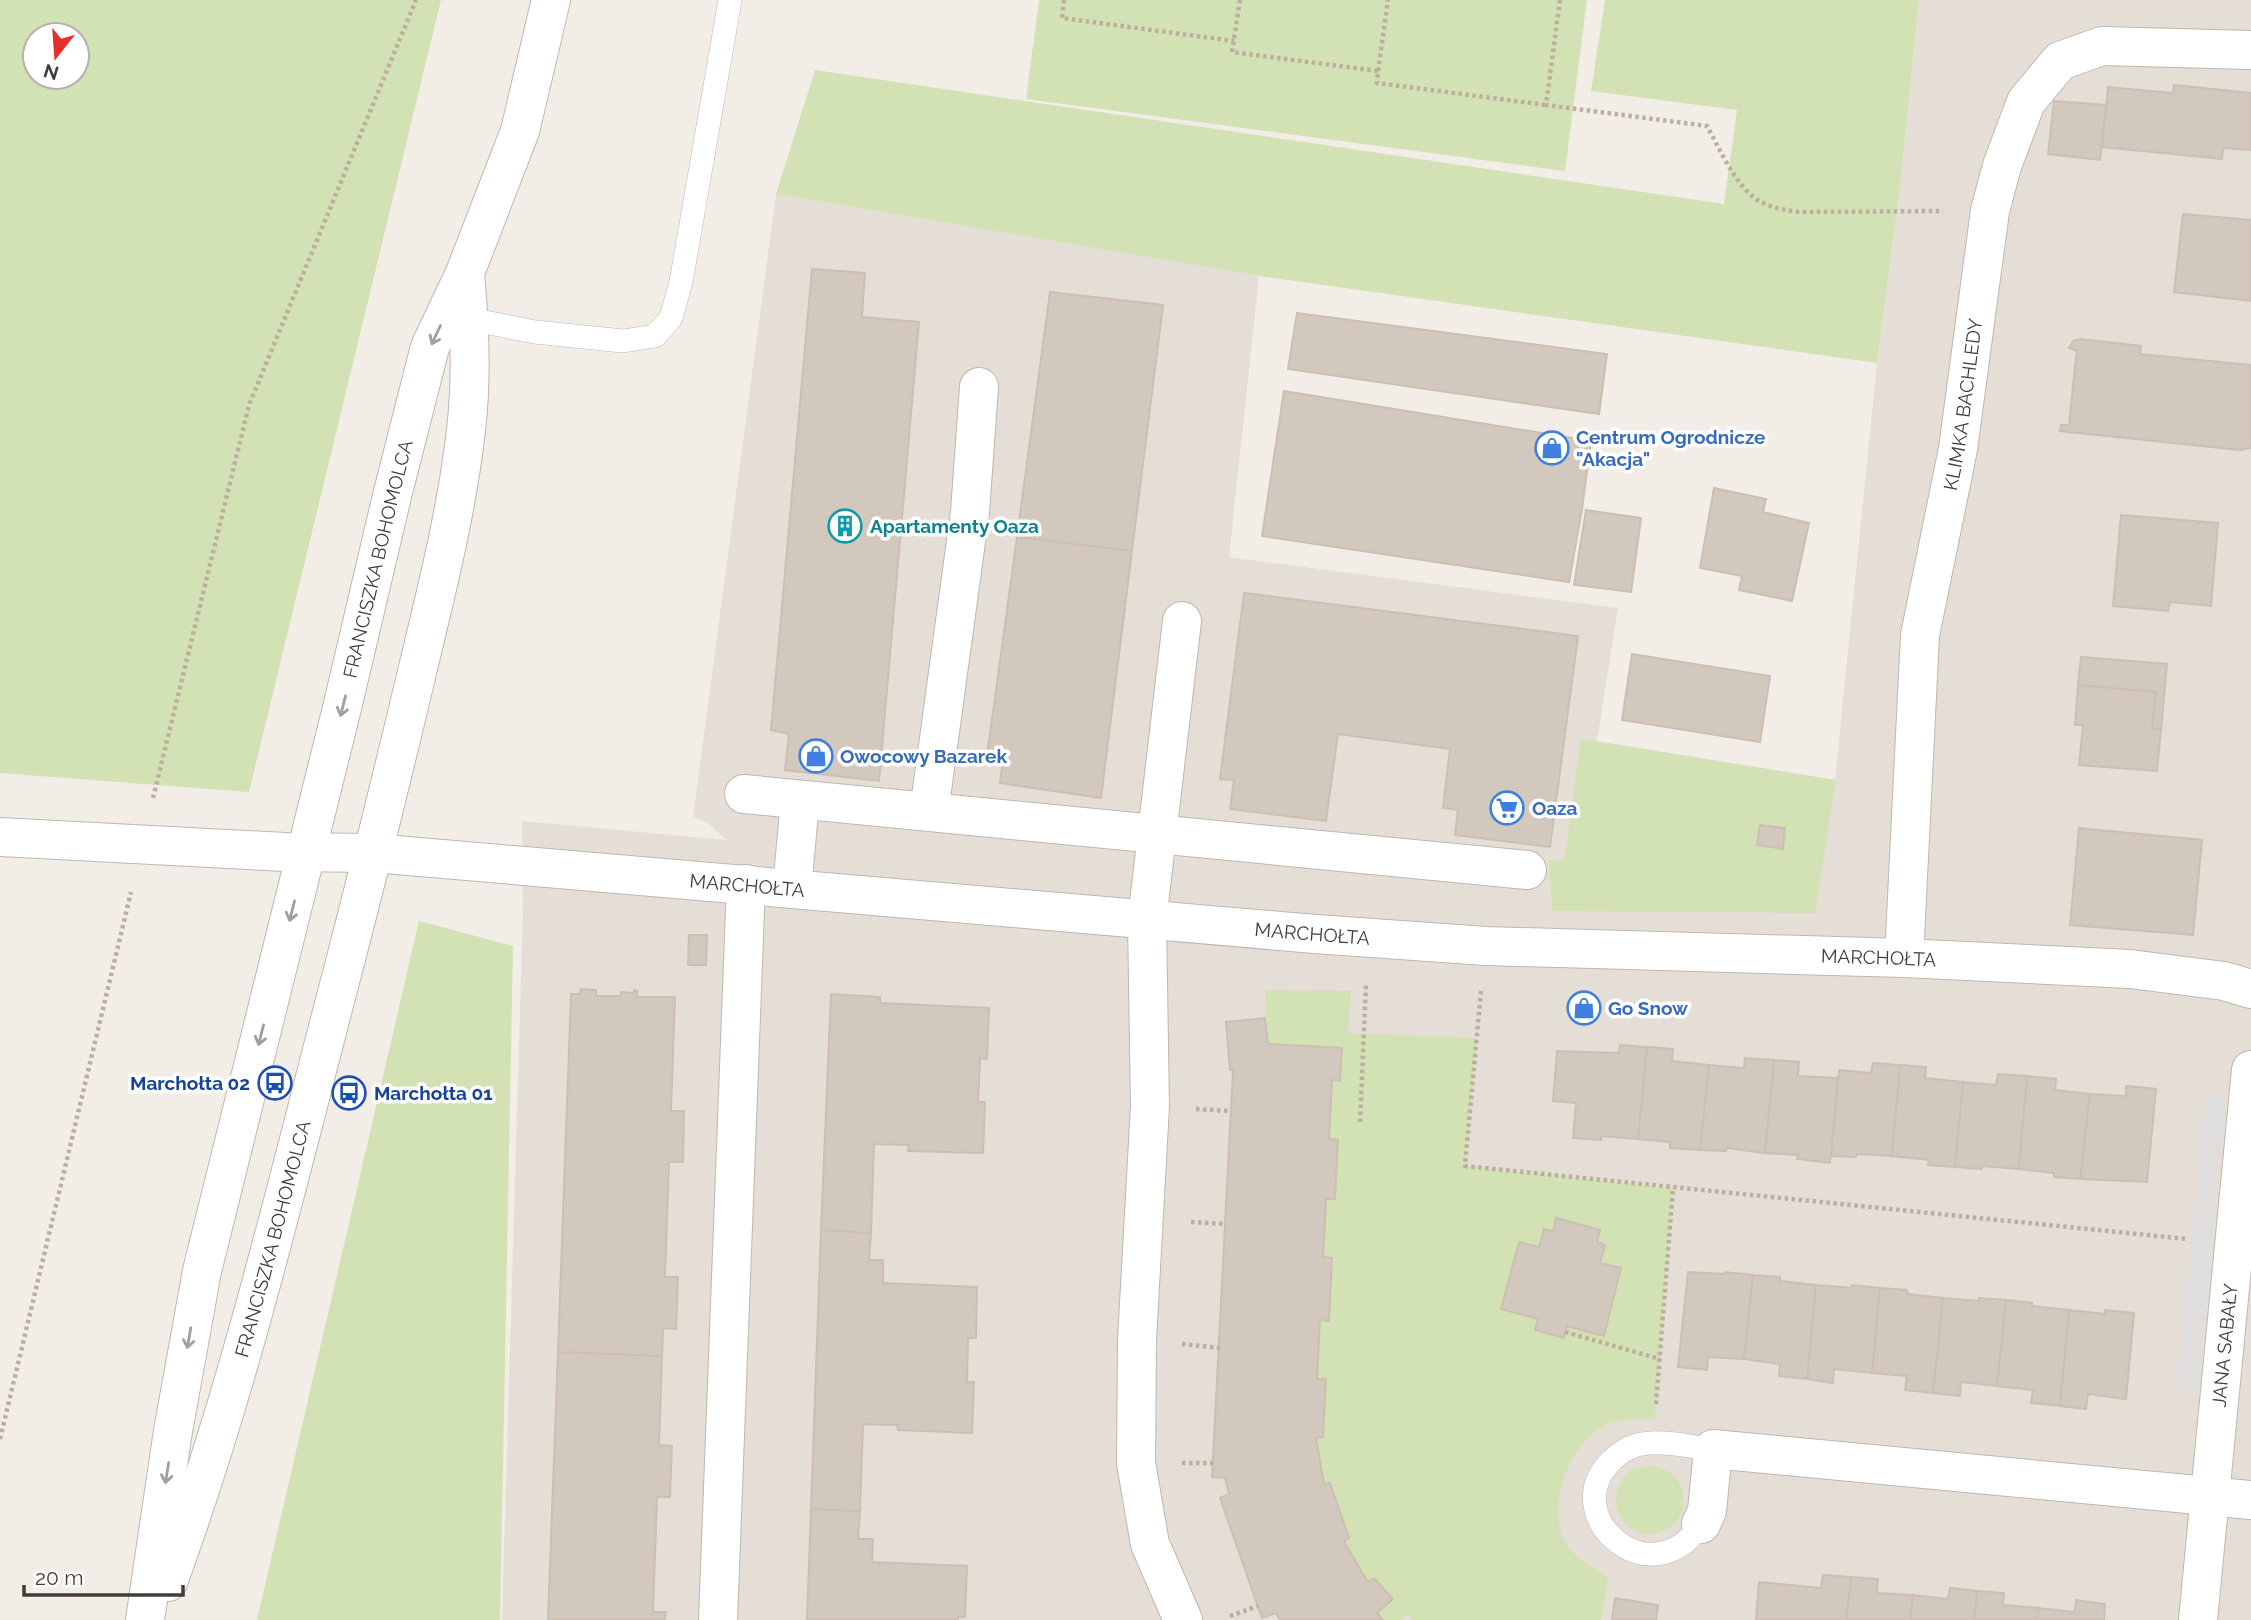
<svg xmlns="http://www.w3.org/2000/svg" width="2251" height="1620" font-family="Raleway,sans-serif">
<style>
.residential{fill:#e5ded6}
.green{fill:#d3e2b4;fill-rule:evenodd}
.parking{fill:#e0dedc}
.building{fill:#d2c8be;stroke:#ccbfb2;stroke-width:2}
.lines{fill:none;stroke-linecap:round;stroke-linejoin:round}
.service-casing{stroke:#bfb7ae;stroke-width:24}
.minor-casing{stroke:#bfb7ae;stroke-width:40}
.tertiary-casing{stroke:#bfb7ae;stroke-width:40}
.path{stroke:#bdae9d;stroke-width:4.5;stroke-dasharray:3.5 3.5;stroke-linecap:butt}
.service{stroke:#fff;stroke-width:23}
.minor{stroke:#fff;stroke-width:38}
.tertiary{stroke:#fff;stroke-width:38}
.oneway{stroke:#a29e9b}
.labels{text-anchor:middle;stroke-width:7;stroke-linejoin:round;paint-order:stroke}
.street-label{font-size:19px;fill:#443d37;stroke:#fff}
.shop-label{font-size:19px;font-weight:bold;fill:#366cbe;stroke:#fff;text-anchor:start}
.culture-label{font-size:19px;font-weight:bold;fill:#0d838f;stroke:#fff;text-anchor:start}
.transit-label{font-size:19px;font-weight:bold;fill:#164399;stroke:#fff;text-anchor:end}
</style>
<rect width="100%" height="100%" fill="#f2ede7"/>
<!-- residential -->
<path class="residential" d="M1919,0H2251V1620H502L523,908L522,821L726,840L707,822L693,817L776,194L1259,276L1229,557L1618,608L1597,741L1835,780L1877,363L1900,187Z"/>
<!-- green -->
<path class="green" d="M0,0H441L249,792L0,773ZM35,35H77V77H35Z
M1039,0H1587L1565,171L1026,99Z
M1605,0H1919L1900,187L1877,363L1259,276L776,194L815,70L1724,204L1737,110L1591,91Z
M1581,739L1836,780L1815,913L1552,911L1549,860L1564,862Z
M419,921L513,946L500,1620H257Z
M1265,990L1351,991L1348,1033L1477,1038L1465,1166L1673,1188L1655,1419C1639,1419 1623,1418 1608,1424C1568,1440 1542,1514 1570,1549C1579,1560 1596,1569 1608,1578L1601,1620H1412L1408,1615L1402,1620H1383L1377,1613L1393,1599L1374,1578L1368,1582L1344,1542L1349,1538L1330,1483L1324,1484L1316,1438L1323,1437L1326,1380L1317,1379L1320,1320L1328,1321L1323,1257L1326,1199H1335L1338,1141L1329,1139L1332,1080L1340,1081L1342,1049L1268,1044ZM1556,1218L1600,1230L1597,1242L1605,1245L1600,1263L1621,1269L1604,1336L1567,1326L1564,1337L1538,1319L1502,1309L1519,1242L1539,1247L1544,1230L1553,1231Z
M1616 1500a34 34 0 1 1 68 0a34 34 0 1 1-68 0Z"/>
<!-- parking -->
<path class="parking" d="M2206,1095L2225,1097L2197,1398L2176,1379Z"/>
<!-- building -->
<path class="building" d="M2174,85L2251,93V150L2223,148L2222,159L2102,147L2108,87L2173,93Z
M2054,101L2106,105L2100,160L2048,154Z
M2183,214L2251,220V301L2174,292Z
M812,269L865,273L862,317L919,322L879,781L785,770L789,734L771,730Z
M1050,292L1163,305L1132,551L1017,537Z
M1297,313L1607,354L1599,414L1288,369Z
M2080,339L2141,346L2140,354L2251,365V448L2240,450L2060,431L2061,425H2069L2075,367L2077,351L2069,348L2073,341Z
M1284,391L1591,441L1582,509L1569,582L1262,536Z
M1714,488L1766,499L1763,512L1809,523L1792,601L1739,590L1742,576L1700,568Z
M1586,510L1641,518L1631,592L1574,585Z
M2121,515L2218,523L2211,606L2170,602L2168,611L2113,606Z
M1017,537L1132,551L1101,798L1000,783L1004,751L988,749Z
M1244,593L1578,636L1550,847L1455,835L1458,810L1443,808L1450,749L1338,734L1326,821L1230,809L1234,780L1220,779Z
M1632,654L1770,676L1760,742L1622,720Z
M2081,657L2167,664L2161,729L2152,728L2156,692L2078,685Z
M2078,685L2156,692L2152,728L2161,729L2157,771L2079,765L2083,725H2075Z
M1760,825L1785,828L1783,849L1757,845Z
M2079,828L2202,840L2193,935L2070,925Z
M689,935H707L706,965H688Z
M581,989L596,990V996H621V992L634,993V990L637,991V997H675L671,1111H684L683,1162H669L665,1277H678L676,1329L663,1328L662,1356L558,1352L571,994H580Z
M831,994L880,997V1003L989,1008L987,1059L980,1058L978,1102H985L983,1153L908,1151L909,1145L874,1144L871,1233L821,1230Z
M1265,1018L1268,1044L1342,1048L1340,1081L1332,1080L1329,1139L1338,1140L1335,1199H1326L1323,1257L1332,1258L1329,1321L1320,1320L1317,1379H1326L1323,1437L1316,1438L1324,1484L1330,1483L1349,1538L1344,1542L1368,1582L1374,1578L1393,1599L1377,1613L1383,1620H1280L1276,1613L1262,1618L1220,1498L1229,1494L1225,1478L1212,1477L1233,1070H1230L1226,1022Z
M1620,1045L1647,1047L1638,1139L1601,1136V1140L1573,1138L1576,1103L1553,1101L1557,1051L1619,1053Z
M1647,1047L1673,1049L1672,1061L1709,1065L1700,1150L1670,1148V1142L1638,1139Z
M1745,1058L1774,1060L1765,1153L1727,1148L1726,1151L1700,1150L1709,1065L1744,1068Z
M1774,1060L1799,1062L1798,1076L1838,1078L1830,1163L1797,1159L1798,1155L1765,1153Z
M1873,1063L1900,1065L1892,1156L1857,1154L1856,1157L1831,1156L1839,1070L1871,1073Z
M1900,1065L1926,1067L1925,1078L1963,1082L1955,1167L1928,1165L1929,1160L1892,1156Z
M1998,1074L2027,1076L2019,1169L1982,1166V1169L1955,1167L1963,1082L1996,1085Z
M2027,1076L2056,1079L2055,1090L2090,1094L2080,1179L2054,1177V1173L2019,1169Z
M2126,1086L2156,1089L2147,1182L2080,1179L2090,1094L2126,1096Z
M1556,1218L1600,1230L1597,1242L1605,1245L1600,1263L1621,1268L1604,1336L1567,1326L1564,1338L1535,1330L1538,1319L1501,1309L1519,1242L1539,1247L1544,1229L1553,1231Z
M821,1230L871,1233L869,1260H883V1283L977,1287L976,1338H968L967,1382H974L972,1433L898,1430L897,1425L863,1424L860,1511L811,1509Z
M1688,1272L1725,1274V1272L1753,1275L1744,1359L1708,1357L1707,1370L1678,1367Z
M1753,1275L1780,1277V1281L1816,1285L1807,1379L1779,1376L1780,1364L1744,1359Z
M1816,1285L1852,1288V1285L1880,1288L1872,1373L1834,1369L1833,1383L1807,1379Z
M1880,1288L1907,1290V1294L1943,1298L1933,1393L1905,1390L1907,1376L1872,1373Z
M1943,1298L1979,1301V1298L2006,1300L1997,1386L1961,1382L1960,1396L1933,1393Z
M2006,1300L2032,1303V1306L2069,1310L2060,1406L2031,1403L2033,1390L1997,1386Z
M2069,1310L2105,1314V1310L2134,1313L2126,1399L2088,1394L2086,1409L2060,1406Z
M558,1352L662,1356L659,1445L672,1446L670,1497H657L653,1612H666L665,1620H548Z
M811,1509L860,1511L858,1539H873L872,1562L967,1566L965,1617H958V1620H807Z
M1823,1575L1851,1577L1846,1620H1756L1759,1582L1821,1588Z
M1851,1577L1878,1579L1877,1593L1913,1595L1910,1620H1846Z
M1950,1588L1977,1591L1974,1620H1910L1913,1595L1948,1599Z
M1977,1591L2004,1593L2003,1605L2039,1608L2037,1620H1974Z
M1615,1598L1658,1605L1656,1620H1612Z
M2076,1600L2105,1604L2104,1620H2037L2039,1608L2075,1612Z"/>
<g class="lines">
<defs>
<path id="service" d="M469,319L535,332L623,341L655,336L671,318L681,282L730,0
M1701,1524C1652,1599 1557,1517 1610,1462C1618,1454 1626,1448 1637,1445C1661,1439 1689,1447 1713,1449"/>
<g id="minor">
<path d="M1182,621L1147,920L1150,1106L1137,1340L1136,1463L1150,1544L1183,1620"/>
<path d="M744,794L1527,870"/>
<path d="M929,812L970,512L979,387"/>
<path id="s1" d="M0,837L285,852L373,853L1315,934L1486,946L1904,958L2130,969L2224,981L2251,989"/>
<path d="M792,888L800,801"/>
<path id="s2" d="M1904,958L1920,635L1958,449L1990,211L2002,166L2026,102L2060,61L2102,46L2251,50"/>
<path d="M1701,1524L1707,1511L1713,1449L2251,1500"/>
<path d="M718,1620L746,884"/>
<path id="s3" d="M2198,1620L2251,1070"/>
</g>
<g id="tertiary">
<path id="s4" d="M168,1582C241,1383 289,1175 343,970C369,870 394,769 418,668C437,589 457,510 466,430C472,379 470,325 465,274"/>
<path id="s5" d="M145,1620L173,1431L202,1271L342,708L392,496L430,347L465,273L520,131L551,0"/>
</g>
</defs>
<!-- service casing -->
<use href="#service" class="service-casing"/>
<!-- minor casing -->
<use href="#minor" class="minor-casing"/>
<!-- tertiary casing -->
<use href="#tertiary" class="tertiary-casing"/>
<!-- path -->
<path class="path" d="M1064,0L1062,18L1234,41
M1240,0L1232,52L1378,71L1377,83L1546,105
M1560,0L1546,105L1707,126C1720,149 1737,190 1761,202C1773,208 1785,210 1798,212L1943,211
M1378,71L1388,0
M153,798L249,405L416,0
M1481,991L1465,1166L2187,1239
M1196,1109L1230,1111
M1360,1122L1366,985
M1191,1222L1225,1224
M1565,1332L1660,1359
M1182,1344L1220,1348
M1656,1404L1673,1188
M0,1439L131,892
M1182,1463H1213
M1230,1616L1258,1606"/>
<!-- service -->
<use href="#service" class="service"/>
<!-- minor -->
<use href="#minor" class="minor"/>
<!-- tertiary -->
<use href="#tertiary" class="tertiary"/>
</g>
<!-- one-way arrows -->
<defs><path id="oneway-shaft" d="M-6 0H5M1.5-3L5.5 0L1.5 3" fill="none" stroke-width="1.6" stroke-linecap="round" stroke-linejoin="round" transform="scale(1.75)"/></defs>
<g class="oneway">
<use href="#oneway-shaft" transform="translate(436 335) rotate(115)"/>
<use href="#oneway-shaft" transform="translate(343 706) rotate(104)"/>
<use href="#oneway-shaft" transform="translate(292 911) rotate(104)"/>
<use href="#oneway-shaft" transform="translate(261 1035) rotate(104)"/>
<use href="#oneway-shaft" transform="translate(189 1338) rotate(100)"/>
<use href="#oneway-shaft" transform="translate(167 1473) rotate(99)"/>
</g>
<!-- icons -->
<defs>
<symbol id="shop-ring" viewBox="-11 -11 22 22"><circle r="9.5" fill="#fff" stroke="#3f7fe0" stroke-width="1.5"/><path d="M-5-2.5h2.3a2.7 3.5 0 0 1 5.4 0H5L5.5 6h-11ZM-1.5-2.5h3a1.5 2.3 0 0 0-3 0Z" fill="#3f7fe0"/></symbol>
<symbol id="building-ring" viewBox="-11 -11 22 22"><circle r="9.5" fill="#fff" stroke="#0f9aa8" stroke-width="1.5"/><path d="M-4-6H4V6H1V3H-1V6H-4ZM-2.5-4.3h1.7v1.8h-1.7ZM.8-4.3h1.7v1.8H.8ZM-2.5-1h1.7V.8h-1.7ZM.8-1h1.7V.8H.8Z" fill="#0f9aa8"/></symbol>
<symbol id="supermarket-ring" viewBox="-11 -11 22 22"><circle r="9.5" fill="#fff" stroke="#3f7fe0" stroke-width="1.5"/><path d="M-6-5.5h2.5l.6 2H6L4.5 2H-2.5L-4.4-4H-6ZM-1.5 3.2a1.3 1.3 0 1 0 .1 0ZM3 3.2a1.3 1.3 0 1 0 .1 0Z" fill="#3f7fe0"/></symbol>
<symbol id="bus-ring" viewBox="-11 -11 22 22"><circle r="9.5" fill="#fff" stroke="#1a4fb4" stroke-width="1.5"/><path d="M-5-6H5V4H4V6H2V4H-2V6H-4V4H-5ZM-3.5-4V0h7V-4ZM-3.5 1.2v1.5H-2V1.2ZM2 1.2v1.5H3.5V1.2Z" fill="#1a4fb4"/></symbol>
</defs>
<g fill-rule="evenodd">
<use href="#shop-ring" x="1533" y="429" width="38" height="38"/>
<use href="#building-ring" x="826" y="507" width="38" height="38"/>
<use href="#shop-ring" x="797" y="737" width="38" height="38"/>
<use href="#supermarket-ring" x="1488" y="789" width="38" height="38"/>
<use href="#shop-ring" x="1565" y="989" width="38" height="38"/>
<use href="#bus-ring" x="256" y="1064" width="38" height="38"/>
<use href="#bus-ring" x="330" y="1074" width="38" height="38"/>
</g>
<g class="labels">
<!-- street labels -->
<g class="street-label">
<text dy="7" stroke="none"><textPath href="#s2" startOffset="558">KLIMKA BACHLEDY</textPath></text>
<text dy="7" stroke="none"><textPath href="#s5" startOffset="1087">FRANCISZKA BOHOMOLCA</textPath></text>
<text dy="7" stroke="none"><textPath href="#s1" startOffset="749">MARCHOŁTA</textPath></text>
<text dy="7" stroke="none"><textPath href="#s1" startOffset="1316">MARCHOŁTA</textPath></text>
<text dy="7" stroke="none"><textPath href="#s1" startOffset="1883">MARCHOŁTA</textPath></text>
<text dy="7" stroke="none"><textPath href="#s4" startOffset="359">FRANCISZKA BOHOMOLCA</textPath></text>
<text dy="7" stroke="none"><textPath href="#s3" startOffset="276">JANA SABAŁY</textPath></text>
</g>
<!-- shop labels -->
<g class="shop-label">
<text x="1576" y="444">Centrum Ogrodnicze<tspan x="1576" dy="22">"Akacja"</tspan></text>
<text x="840" y="763">Owocowy Bazarek</text>
<text x="1532" y="815">Oaza</text>
<text x="1608" y="1015">Go Snow</text>
</g>
<!-- culture labels -->
<g class="culture-label">
<text x="870" y="533">Apartamenty Oaza</text>
</g>
<!-- transit labels -->
<g class="transit-label">
<text x="250" y="1090">Marchołta 02</text>
<text x="374" y="1100" text-anchor="start">Marchołta 01</text>
</g>
</g>
<!-- north arrow -->
<g transform="translate(56 56) rotate(197)"><circle r="33" fill="#ffffff" stroke="#b4b1af" stroke-width="2"/>
<path d="M0-5L12 26L0 18L-12 26Z" fill="#e4302c"/>
<text y="-10" font-size="19" font-weight="bold" text-anchor="middle" fill="#443d37">N</text>
</g>
<!-- scale -->
<path d="M24 1585v10h159v-10" fill="none" stroke="#443d37" stroke-width="3.5"/>
<text x="35" y="1585" font-size="21" fill="#443d37" stroke="#ffffff" stroke-width="5" paint-order="stroke">20 m</text>
</svg>
